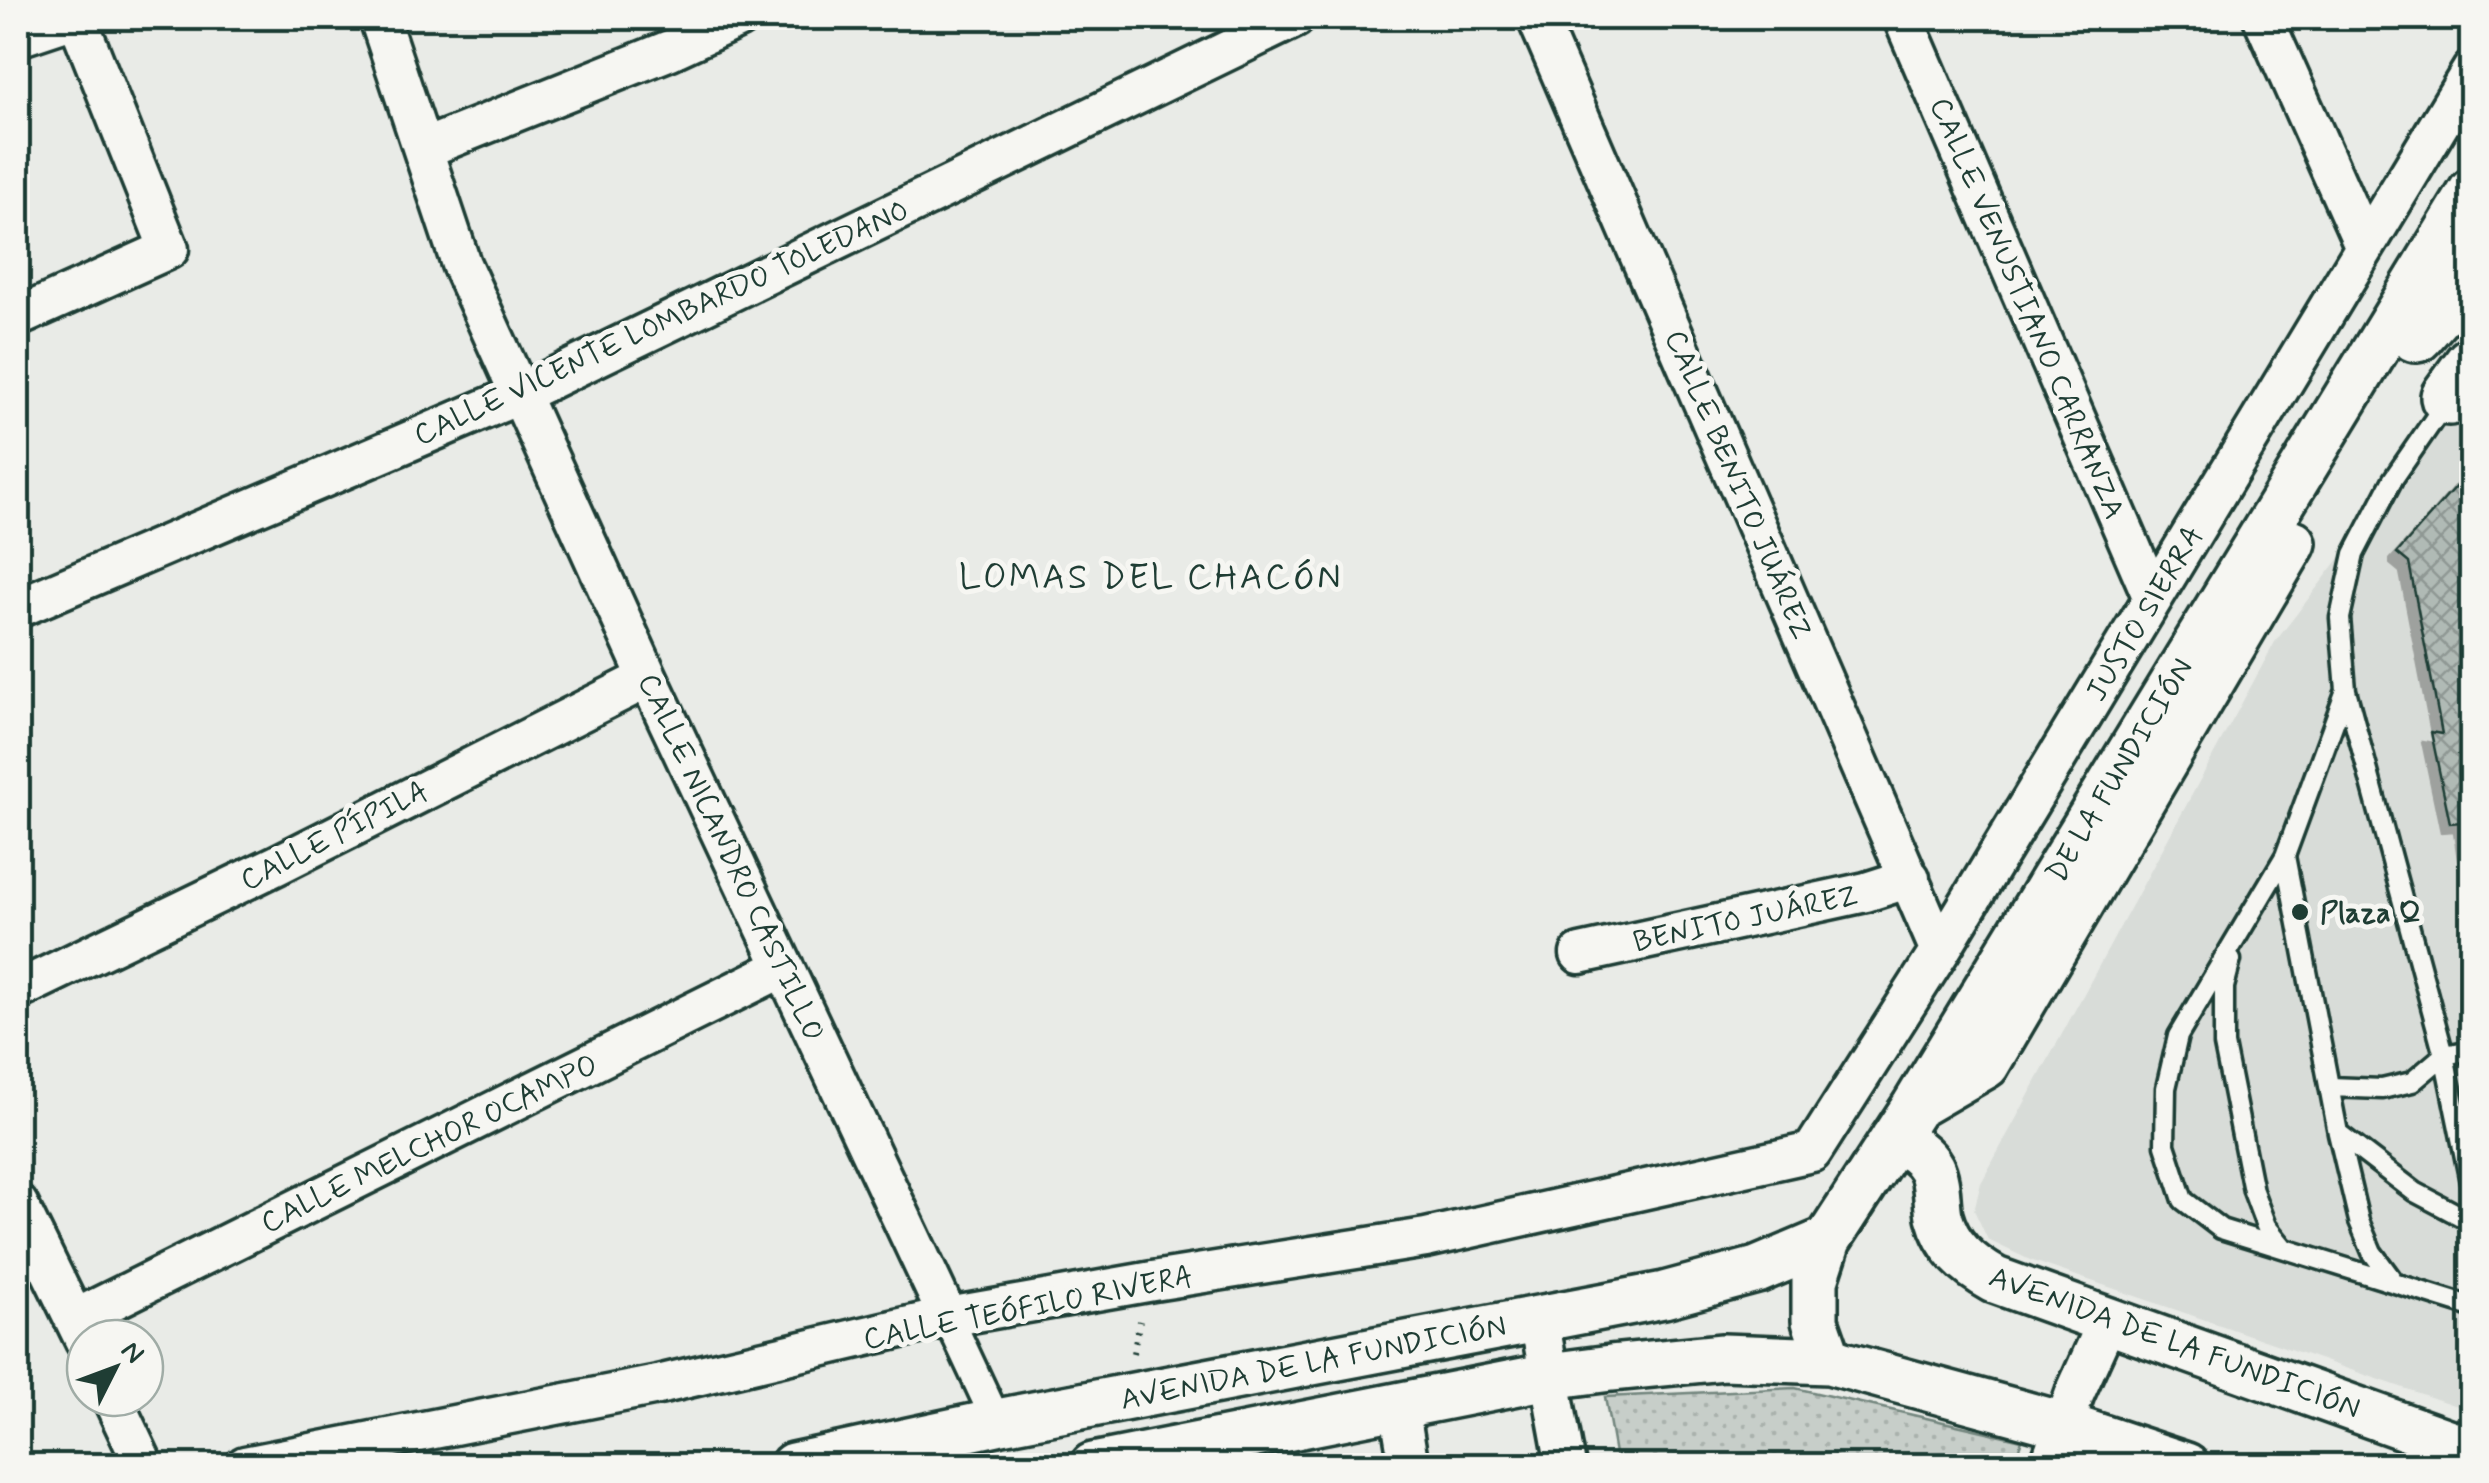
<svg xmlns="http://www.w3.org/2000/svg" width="2489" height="1483" font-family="Mynerve,sans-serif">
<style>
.built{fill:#d8dcd8}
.park{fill:url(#park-dots);stroke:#73867e;stroke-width:2.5}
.building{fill:url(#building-cross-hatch);stroke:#1f3d34;stroke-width:2.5;filter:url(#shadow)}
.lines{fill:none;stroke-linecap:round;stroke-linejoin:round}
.service-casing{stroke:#1f3d34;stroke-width:25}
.pedestrian-casing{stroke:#1f3d34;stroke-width:35}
.minor-casing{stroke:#1f3d34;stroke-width:45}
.tertiary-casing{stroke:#1f3d34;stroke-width:52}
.primary-casing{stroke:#1f3d34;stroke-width:62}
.path{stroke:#1f3d34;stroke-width:6;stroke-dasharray:2.5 8;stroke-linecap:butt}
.service{stroke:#f6f6f2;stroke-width:18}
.pedestrian{stroke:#f6f6f2;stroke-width:28}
.minor{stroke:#f6f6f2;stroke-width:38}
.tertiary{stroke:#f6f6f2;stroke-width:45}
.primary{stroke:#f6f6f2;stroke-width:55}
.poi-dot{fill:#1f3d34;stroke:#f6f6f2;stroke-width:4}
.labels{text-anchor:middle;stroke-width:10;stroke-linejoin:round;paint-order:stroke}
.street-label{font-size:30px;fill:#1f3d34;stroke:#f6f6f2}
.poi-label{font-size:30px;font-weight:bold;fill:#1f3d34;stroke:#f6f6f2;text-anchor:start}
.quarter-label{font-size:35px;letter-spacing:2.5px;fill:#1f3d34;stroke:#f6f6f2}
</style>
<defs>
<pattern id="park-dots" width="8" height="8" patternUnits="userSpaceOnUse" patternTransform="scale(2.5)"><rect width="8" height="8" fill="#c7cec9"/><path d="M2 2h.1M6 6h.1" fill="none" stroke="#aab2ad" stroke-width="1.8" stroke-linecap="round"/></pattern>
<pattern id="building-cross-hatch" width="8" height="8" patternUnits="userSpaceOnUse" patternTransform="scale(2.5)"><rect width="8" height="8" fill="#b0bab5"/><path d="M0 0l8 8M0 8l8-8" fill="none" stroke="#8f9894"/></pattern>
<filter id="shadow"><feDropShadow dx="-9" dy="9" stdDeviation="0" flood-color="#0004"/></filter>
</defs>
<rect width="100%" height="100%" fill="#e9ebe7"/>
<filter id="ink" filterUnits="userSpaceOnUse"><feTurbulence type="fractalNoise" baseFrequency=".01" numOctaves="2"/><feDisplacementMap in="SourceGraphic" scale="20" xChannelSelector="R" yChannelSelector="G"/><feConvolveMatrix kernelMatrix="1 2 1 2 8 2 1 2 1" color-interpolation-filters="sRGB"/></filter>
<g filter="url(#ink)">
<!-- built -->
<path class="built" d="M2471,388V1411L2030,1260L1988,1240L1974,1210L1981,1183L2275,642Z"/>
<!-- park -->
<path class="park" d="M1795,1388L2022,1440L2013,1465H1617L1605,1397Z"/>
<!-- building -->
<path class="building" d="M2472,474V886L2463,822L2450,823L2431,732L2442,734L2409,563L2397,553L2466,475Z"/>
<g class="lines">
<defs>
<path id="service" d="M2446,402L2393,479L2354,554L2340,618L2346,690L2444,1055L2472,1192
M2346,690L2285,856L2178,1036L2166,1088L2165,1145L2183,1200L2221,1229L2472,1307
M2285,856L2338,1133L2359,1221L2372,1252L2394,1282
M2231,960L2224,987V1045L2253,1191L2266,1226L2283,1247
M2330,1087L2382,1089L2412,1082L2444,1055L2472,1050
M2338,1133L2415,1192L2472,1222"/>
<path id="pedestrian" d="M948,1317L997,1422"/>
<path id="minor" d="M379,18L461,264L648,678L948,1317
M1537,18L1940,951
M1903,18L2153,598
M2263,18L2365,247
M18,37L75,18
M423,149L670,50L739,18
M18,317L169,249L77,18
M18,608L518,395L1295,18
M1580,954L1866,892L1910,878
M18,990L277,865L648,678
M18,1204L85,1341
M75,1319L784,967
M1539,1319L1566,1466
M112,1398L144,1466
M1399,1406L1409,1466
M245,1466L658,1385L948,1317L1153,1281L1426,1238L1812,1152L1940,951L2472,70
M2049,1466L2075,1393L2108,1320"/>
<path id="tertiary" d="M1917,1105L1986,1065L2293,543
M1894,1138C1908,1146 1923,1153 1931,1168C1938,1182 1936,1200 1939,1216C1947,1247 1968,1265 1995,1280L2472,1451
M1829,1361L1815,1321V1280L1828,1240L1915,1106L2472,191
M793,1466L997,1422L1664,1295L1757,1270L1828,1240
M1093,1466L1549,1376L1611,1368L1723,1357L1829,1361L2063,1425L2186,1466"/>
<path id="primary" d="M2416,334L2472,269
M2449,397L2472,365"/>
</defs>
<!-- service casing -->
<use href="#service" class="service-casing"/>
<!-- pedestrian casing -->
<use href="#pedestrian" class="pedestrian-casing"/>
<!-- minor casing -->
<use href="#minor" class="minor-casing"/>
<!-- tertiary casing -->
<use href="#tertiary" class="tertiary-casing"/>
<!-- primary casing -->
<use href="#primary" class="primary-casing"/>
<!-- path -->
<path class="path" d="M1133,1353L1140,1321"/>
<!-- service -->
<use href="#service" class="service"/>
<!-- pedestrian -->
<use href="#pedestrian" class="pedestrian"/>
<!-- minor -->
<use href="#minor" class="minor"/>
<!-- tertiary -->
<use href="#tertiary" class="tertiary"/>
<!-- primary -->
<use href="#primary" class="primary"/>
</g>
</g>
<!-- markers -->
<circle class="poi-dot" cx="2300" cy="912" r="10"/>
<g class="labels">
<!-- street labels -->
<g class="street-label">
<text transform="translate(2028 308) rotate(67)" y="10">CALLE VENUSTIANO CARRANZA</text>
<text transform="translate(661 322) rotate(-25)" y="10">CALLE VICENTE LOMBARDO TOLEDANO</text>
<text transform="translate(1739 484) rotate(67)" y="10">CALLE BENITO JUÁREZ</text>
<text transform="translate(2144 613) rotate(-59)" y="10">JUSTO SIERRA</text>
<text transform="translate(2119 770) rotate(-59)" y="10">DE LA FUNDICIÓN</text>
<text transform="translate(334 835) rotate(-27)" y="10">CALLE PÍPILA</text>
<text transform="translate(732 857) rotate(65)" y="10">CALLE NICANDRO CASTILLO</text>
<text transform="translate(1745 918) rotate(-12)" y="10">BENITO JUÁREZ</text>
<text transform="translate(429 1143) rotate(-26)" y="10">CALLE MELCHOR OCAMPO</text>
<text transform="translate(1028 1307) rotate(-11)" y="10">CALLE TEÓFILO RIVERA</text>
<text transform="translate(2175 1342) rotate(20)" y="10">AVENIDA DE LA FUNDICIÓN</text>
<text transform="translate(1313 1362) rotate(-11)" y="10">AVENIDA DE LA FUNDICIÓN</text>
</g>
<!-- poi labels -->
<g class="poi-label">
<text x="2320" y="922">Plaza Q</text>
</g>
<!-- quarter labels -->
<g class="quarter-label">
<text x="1151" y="588">LOMAS DEL CHACÓN</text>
</g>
</g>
<!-- margin -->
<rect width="2489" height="1483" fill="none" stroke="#f6f6f2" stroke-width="60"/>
<rect x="30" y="30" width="2429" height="1423" fill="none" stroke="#1f3d34" stroke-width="4" filter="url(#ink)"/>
<!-- north arrow -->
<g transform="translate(115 1368) rotate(48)"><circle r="48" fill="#f6f6f2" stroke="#a0aca6" stroke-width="2.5"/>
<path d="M0-8L18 38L0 25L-18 38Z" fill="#1f3d34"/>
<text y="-15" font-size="28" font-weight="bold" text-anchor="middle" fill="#1f3d34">N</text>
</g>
</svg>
